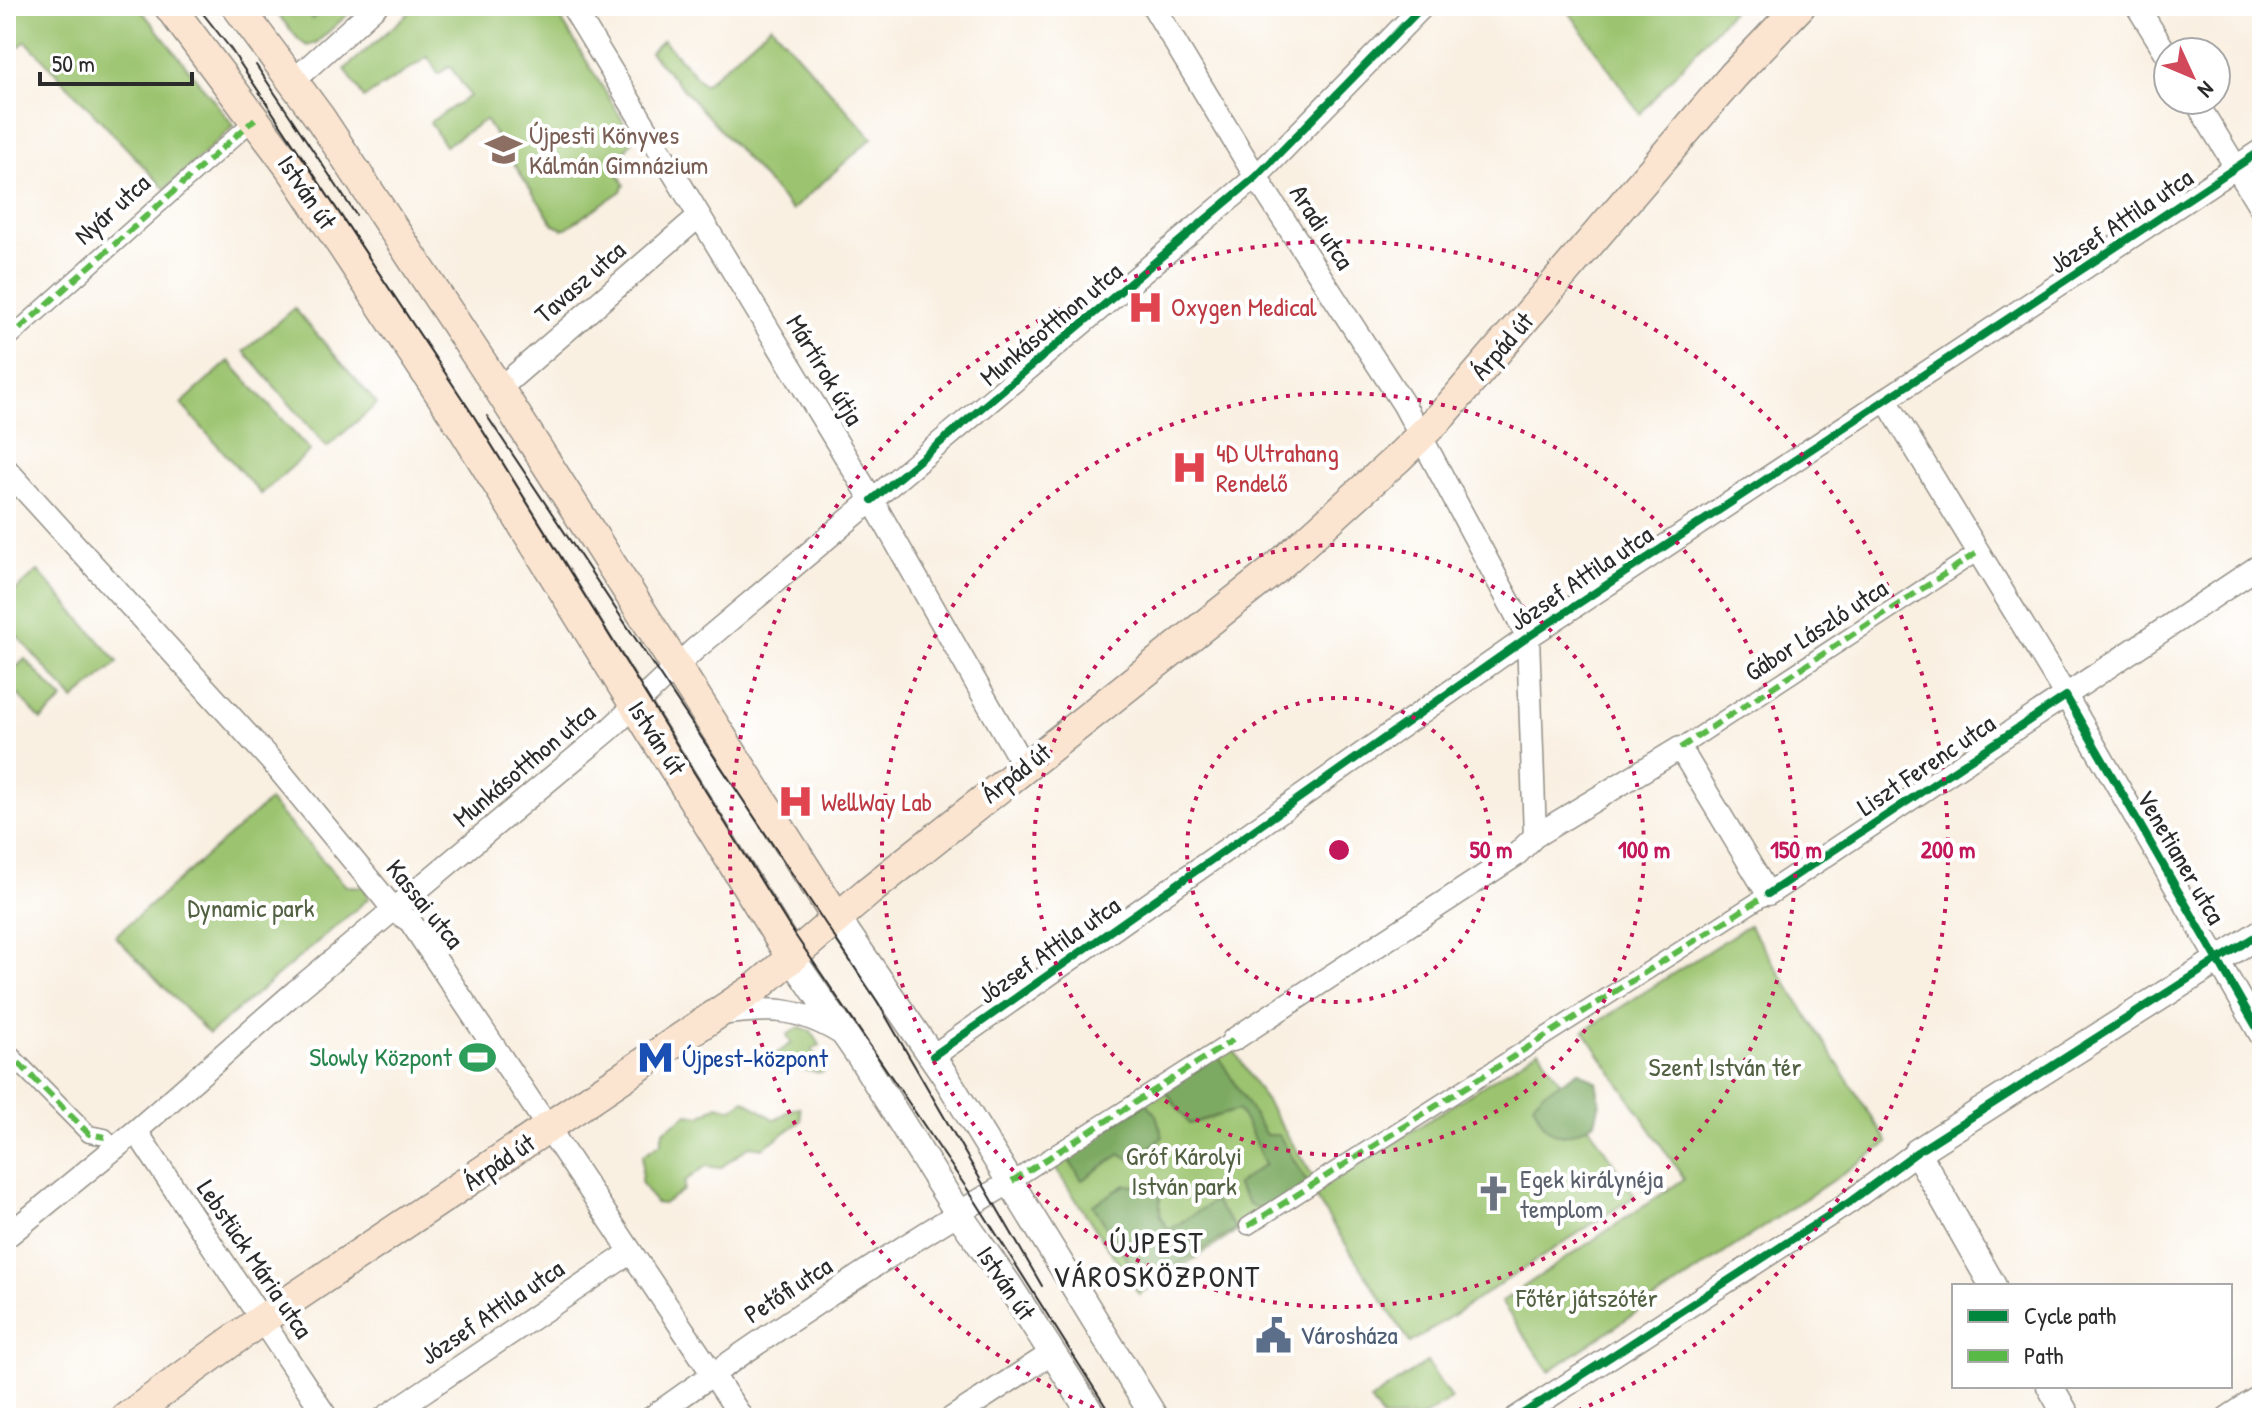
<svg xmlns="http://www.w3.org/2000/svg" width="2268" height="1424" font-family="'Patrick Hand',sans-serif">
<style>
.green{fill:#9cc46f;stroke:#64784d;stroke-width:2}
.forest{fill:#7daa62;stroke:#546a46;stroke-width:2}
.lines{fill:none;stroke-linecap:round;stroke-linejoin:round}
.pedestrian-casing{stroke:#928e86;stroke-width:19}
.minor-casing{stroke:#928e86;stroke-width:25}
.tertiary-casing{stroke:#928e86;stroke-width:29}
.secondary-casing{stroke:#928e86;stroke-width:33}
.pedestrian{stroke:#fff;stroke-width:16}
.minor{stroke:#fff;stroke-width:22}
.tertiary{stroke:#fff;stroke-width:26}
.secondary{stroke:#fce5d0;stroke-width:30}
.tram{stroke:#2b2b2b;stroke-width:2}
.quiet{stroke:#58b947;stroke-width:6;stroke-dasharray:12 6;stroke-linecap:butt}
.cycleway-casing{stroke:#fff;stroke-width:13}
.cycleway{stroke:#00873e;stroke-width:8}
.ring{fill:none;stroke:#c2185b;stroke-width:4;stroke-dasharray:4 8}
.labels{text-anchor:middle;stroke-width:8;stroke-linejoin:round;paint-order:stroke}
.education-label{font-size:26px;fill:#785e54;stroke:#fff;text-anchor:start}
.street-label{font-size:26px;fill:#2b2b2b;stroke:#fff}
.health-label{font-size:26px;fill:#be3a42;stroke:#fff;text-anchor:start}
.park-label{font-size:26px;fill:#536143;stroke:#fff}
.leisure-label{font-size:26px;fill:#27864d;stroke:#fff;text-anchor:end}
.transit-label{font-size:26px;fill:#164399;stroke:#fff;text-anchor:start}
.worship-label{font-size:26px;fill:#5b616d;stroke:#fff;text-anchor:start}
.service-label{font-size:26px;fill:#4e5e75;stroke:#fff;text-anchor:start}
.quarter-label{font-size:30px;letter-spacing:2px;fill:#2b2b2b;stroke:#fff}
.centre{fill:#c2185b;stroke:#fff;stroke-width:4}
.ring-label{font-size:24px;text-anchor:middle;font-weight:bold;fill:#c2185b;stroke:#fff;stroke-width:8;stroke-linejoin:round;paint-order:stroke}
</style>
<rect width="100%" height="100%" fill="#fff"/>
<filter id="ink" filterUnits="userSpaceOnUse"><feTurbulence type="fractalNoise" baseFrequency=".0125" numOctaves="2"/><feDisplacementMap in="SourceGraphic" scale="16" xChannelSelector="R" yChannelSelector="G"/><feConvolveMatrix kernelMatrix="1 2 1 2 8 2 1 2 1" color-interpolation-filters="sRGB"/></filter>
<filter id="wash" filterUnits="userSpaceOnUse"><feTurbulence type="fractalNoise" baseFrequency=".006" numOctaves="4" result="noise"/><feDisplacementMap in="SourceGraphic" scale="32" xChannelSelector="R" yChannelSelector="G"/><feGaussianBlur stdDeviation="1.8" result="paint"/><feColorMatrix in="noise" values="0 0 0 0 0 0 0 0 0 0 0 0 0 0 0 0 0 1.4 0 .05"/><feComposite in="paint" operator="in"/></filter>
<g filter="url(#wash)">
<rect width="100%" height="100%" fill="#f9f0e2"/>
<!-- green -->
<path class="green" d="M6,6H138L234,126L165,189L26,41L6,57Z
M280,6H300L312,19L326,6H357L316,43L307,46L299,40L275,11Z
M417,6H553L634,139L614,165L624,185L621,191L566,228L562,229L554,225L485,120L445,146L430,122L470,96L450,66L438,74L428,57L364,98L345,69Z
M1565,6H1736L1640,114Z
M771,25L872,138L792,210L650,52L663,40L704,85Z
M294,308L377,404L327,447L244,351Z
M229,361L310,451L261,494L181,404Z
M38,571L118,662L74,700L6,623V599Z
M25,659L63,700L41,720L6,681V677Z
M269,801L346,886L365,887L368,899L209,1034L115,936Z
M1749,925L1888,1143L1549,1371L1501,1302L1684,1179L1584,1031Z
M798,1028L811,1031L820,1045L812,1050L826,1070L821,1073L794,1068V1061L785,1060L783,1066L774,1064L770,1058L792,1043L787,1035Z
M1232,1047L1316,1181L1139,1294L1051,1162Z
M1539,1050L1635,1196L1410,1343L1313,1194Z
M745,1100L773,1119L779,1118L790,1110L800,1108L801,1121L763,1148L750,1146L720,1168L706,1166L685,1181L684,1190L663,1204L655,1203L641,1182L643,1155L661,1143L663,1131L688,1114L701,1116L718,1105L732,1109Z
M1427,1362L1451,1399L1421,1418H1382L1370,1400Z"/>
<!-- forest -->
<path class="forest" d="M1218,1056L1266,1135H1279L1308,1184L1267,1209L1251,1206L1236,1185L1265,1164C1255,1145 1251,1126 1238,1110L1189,1124L1166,1091Z
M1579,1071L1596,1082L1600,1102L1595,1122C1561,1141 1549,1142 1533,1103L1543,1093Z
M1147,1103L1156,1115L1163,1137L1134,1161L1121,1154L1082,1180L1066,1156Z
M1125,1185L1160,1188V1216L1169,1230L1214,1201L1236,1229L1143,1285L1093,1205Z"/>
</g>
<g filter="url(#ink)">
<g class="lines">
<defs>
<path id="pedestrian" d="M6,341L255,119
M1680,748L1978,552
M6,1050L89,1134L105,1137
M1012,1181L1233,1040
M1248,1226L1768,894"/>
<path id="minor" d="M572,6L872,500L1024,767
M1153,6L1256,177L1404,405L1528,637L1535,836
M2137,6L2168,56
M293,81L376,6
M2195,100L2262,210
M499,389L699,216
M1886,400L2066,696L2262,1037
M6,469L274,764L395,911L410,921L742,1418
M721,1014C772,1007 800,1007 845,1036
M1233,1040L1516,855L1535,836L1680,748L1768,894L2262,564
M933,1056L1528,637L2262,150
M136,1131L327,1418
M6,1237L136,1131L296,991L609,730L694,650L1256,177L1423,6
M384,1418L631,1252
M651,1418C768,1334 888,1254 1012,1181
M952,1418L1052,1353
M1516,1418L1851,1201L1917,1152
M2227,1418L2262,1395"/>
<path id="tertiary" d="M837,918L944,1074L1155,1418
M792,958L863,1061L958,1213L1008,1284L1094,1418
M1993,1286L1917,1152L2262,932
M2050,1386L2068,1418"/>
<path id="secondary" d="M169,6L293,171L463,428L792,958
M237,6L320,118L499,389L837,918
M126,1418L261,1320L757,987L869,891L1274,570L1399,457L1442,415L1734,75L1800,6"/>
</defs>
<!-- pedestrian casing -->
<use href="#pedestrian" class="pedestrian-casing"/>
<!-- minor casing -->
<use href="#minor" class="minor-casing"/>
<!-- tertiary casing -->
<use href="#tertiary" class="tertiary-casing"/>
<!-- secondary casing -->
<use href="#secondary" class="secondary-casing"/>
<!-- pedestrian -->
<use href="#pedestrian" class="pedestrian"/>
<!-- minor -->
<use href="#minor" class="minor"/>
<!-- tertiary -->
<use href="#tertiary" class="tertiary"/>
<!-- secondary -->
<use href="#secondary" class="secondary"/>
<!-- tram -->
<path class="tram" d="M197,6L230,48L473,415L789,926L976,1202L1113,1418
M256,65L356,215
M487,416L877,1001L1042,1286"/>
<!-- quiet -->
<path class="quiet" d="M6,341L255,119
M1680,748L1978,552
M6,1050L89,1134L105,1137
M1012,1181L1233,1040
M1248,1226L1768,894"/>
<defs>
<path id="cycleway" d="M872,500L1256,177L1423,6
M1768,894L2066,696L2262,1037
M933,1056L1528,637L2262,150
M1516,1418L1851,1201L1917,1152L2262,932"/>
</defs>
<!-- cycleway casing -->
<use href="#cycleway" class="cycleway-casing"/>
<!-- cycleway -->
<use href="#cycleway" class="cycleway"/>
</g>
</g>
<!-- distance rings -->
<g class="ring">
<circle cx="1339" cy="850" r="152"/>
<circle cx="1339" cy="850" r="305"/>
<circle cx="1339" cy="850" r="457"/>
<path d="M1116 1417A609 609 0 1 1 1562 1417"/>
</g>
<!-- icons -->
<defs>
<symbol id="school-bare" viewBox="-9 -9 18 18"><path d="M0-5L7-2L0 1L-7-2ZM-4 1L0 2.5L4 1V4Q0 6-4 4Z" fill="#8d6e63" stroke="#fff" stroke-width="2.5" paint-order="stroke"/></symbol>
<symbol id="hospital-bare" viewBox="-9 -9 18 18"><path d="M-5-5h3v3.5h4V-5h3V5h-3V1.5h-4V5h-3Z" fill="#e0444e" stroke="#fff" stroke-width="2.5" paint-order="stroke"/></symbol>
<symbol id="stadium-bare" viewBox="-9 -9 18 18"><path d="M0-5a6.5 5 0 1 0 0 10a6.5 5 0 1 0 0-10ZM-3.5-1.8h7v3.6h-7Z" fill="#2e9e5b" stroke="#fff" stroke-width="2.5" paint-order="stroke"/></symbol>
<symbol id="metro-bare" viewBox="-9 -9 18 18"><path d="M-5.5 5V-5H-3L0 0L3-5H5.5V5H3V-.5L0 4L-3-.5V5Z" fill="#1a4fb4" stroke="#fff" stroke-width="2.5" paint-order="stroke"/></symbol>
<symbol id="church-bare" viewBox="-9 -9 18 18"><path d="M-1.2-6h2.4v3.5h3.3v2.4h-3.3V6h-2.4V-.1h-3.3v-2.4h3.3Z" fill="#6b7280" stroke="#fff" stroke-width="2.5" paint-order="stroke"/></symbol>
<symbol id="civic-bare" viewBox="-9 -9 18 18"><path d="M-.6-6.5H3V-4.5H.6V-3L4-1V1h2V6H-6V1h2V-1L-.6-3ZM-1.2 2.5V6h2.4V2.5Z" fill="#5c6f8a" stroke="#fff" stroke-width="2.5" paint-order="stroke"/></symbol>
</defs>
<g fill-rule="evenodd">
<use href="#school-bare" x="478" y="124" width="51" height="51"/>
<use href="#hospital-bare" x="1120" y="282" width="51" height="51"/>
<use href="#hospital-bare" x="1164" y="442" width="51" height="51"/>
<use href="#hospital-bare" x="770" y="776" width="51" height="51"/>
<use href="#stadium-bare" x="452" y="1032" width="51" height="51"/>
<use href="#metro-bare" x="630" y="1032" width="51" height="51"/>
<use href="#church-bare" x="1468" y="1168" width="51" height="51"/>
<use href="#civic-bare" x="1248" y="1310" width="51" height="51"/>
</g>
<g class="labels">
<!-- education labels -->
<g class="education-label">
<text x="529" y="144">Újpesti Könyves<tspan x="529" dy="30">Kálmán Gimnázium</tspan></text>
</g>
<!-- street labels -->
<g class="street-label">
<text transform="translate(307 192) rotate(56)" y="9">István út</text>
<text transform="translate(112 209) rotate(-42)" y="9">Nyár utca</text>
<text transform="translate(2121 221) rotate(-34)" y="9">József Attila utca</text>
<text transform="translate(1322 227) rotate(57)" y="9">Aradi utca</text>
<text transform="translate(580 282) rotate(-41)" y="9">Tavasz utca</text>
<text transform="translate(1051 324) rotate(-40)" y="9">Munkásotthon utca</text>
<text transform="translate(1502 346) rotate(-49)" y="9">Árpád út</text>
<text transform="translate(825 370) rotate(59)" y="9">Mártírok útja</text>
<text transform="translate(1581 578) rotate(-34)" y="9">József Attila utca</text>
<text transform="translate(1816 630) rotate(-33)" y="9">Gábor László utca</text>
<text transform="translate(657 738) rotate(57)" y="9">István út</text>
<text transform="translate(524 765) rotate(-40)" y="9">Munkásotthon utca</text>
<text transform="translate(1926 765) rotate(-34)" y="9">Liszt Ferenc utca</text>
<text transform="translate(1016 773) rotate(-38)" y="9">Árpád út</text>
<text transform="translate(2181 857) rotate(60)" y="9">Venetianer utca</text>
<text transform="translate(425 904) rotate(51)" y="9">Kassai utca</text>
<text transform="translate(1049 950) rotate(-35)" y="9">József Attila utca</text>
<text transform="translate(499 1162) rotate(-34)" y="9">Árpád út</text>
<text transform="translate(255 1259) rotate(56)" y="9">Lebstück Mária utca</text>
<text transform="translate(1006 1283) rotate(56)" y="9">István út</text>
<text transform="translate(788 1290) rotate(-33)" y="9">Petőfi utca</text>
<text transform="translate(492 1312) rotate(-34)" y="9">József Attila utca</text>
</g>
<!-- health labels -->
<g class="health-label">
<text x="1171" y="316">Oxygen Medical</text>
<text x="1216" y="462">4D Ultrahang<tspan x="1216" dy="30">Rendelő</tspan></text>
<text x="821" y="811">WellWay Lab</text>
</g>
<!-- park labels -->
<g class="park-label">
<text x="251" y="917">Dynamic park</text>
<text x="1725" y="1076">Szent István tér</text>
<text x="1184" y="1165">Gróf Károlyi<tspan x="1184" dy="30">István park</tspan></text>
<text x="1587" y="1307">Főtér játszótér</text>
</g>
<!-- leisure labels -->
<g class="leisure-label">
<text x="452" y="1066">Slowly Központ</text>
</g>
<!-- transit labels -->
<g class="transit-label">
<text x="682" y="1067">Újpest-központ</text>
</g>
<!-- worship labels -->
<g class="worship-label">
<text x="1520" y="1188">Egek királynéja<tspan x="1520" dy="30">templom</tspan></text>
</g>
<!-- service labels -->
<g class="service-label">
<text x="1300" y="1344">Városháza</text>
</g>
<!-- quarter labels -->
<g class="quarter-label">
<text x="1157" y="1253">ÚJPEST<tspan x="1157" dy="34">VÁROSKÖZPONT</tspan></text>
</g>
</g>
<circle cx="1339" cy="850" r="12" class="centre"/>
<g class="ring-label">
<text x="1491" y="858">50 m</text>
<text x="1644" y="858">100 m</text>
<text x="1796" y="858">150 m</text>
<text x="1948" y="858">200 m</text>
</g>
<!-- margin -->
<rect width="2268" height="1424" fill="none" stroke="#fff" stroke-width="32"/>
<!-- legend -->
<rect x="1952" y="1284" width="280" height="104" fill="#ffffff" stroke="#aaaaaa" stroke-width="2"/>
<rect x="1968" y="1310" width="40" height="12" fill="#00873e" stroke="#aaaaaa" stroke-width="2"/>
<text x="2024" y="1324" font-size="24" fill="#2b2b2b">Cycle path</text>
<rect x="1968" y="1350" width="40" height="12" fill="#58b947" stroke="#aaaaaa" stroke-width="2"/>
<text x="2024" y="1364" font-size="24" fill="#2b2b2b">Path</text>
<!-- north arrow -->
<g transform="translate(2192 76) rotate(134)"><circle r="38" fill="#ffffff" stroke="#aaaaaa" stroke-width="2"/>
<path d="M0-6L14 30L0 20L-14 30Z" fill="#d1495b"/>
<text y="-12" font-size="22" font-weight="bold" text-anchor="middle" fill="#2b2b2b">N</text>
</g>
<!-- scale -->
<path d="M40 72v12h152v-12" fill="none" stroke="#2b2b2b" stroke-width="4"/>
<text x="52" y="72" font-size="24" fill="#2b2b2b" stroke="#ffffff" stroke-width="6" paint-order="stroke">50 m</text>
</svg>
